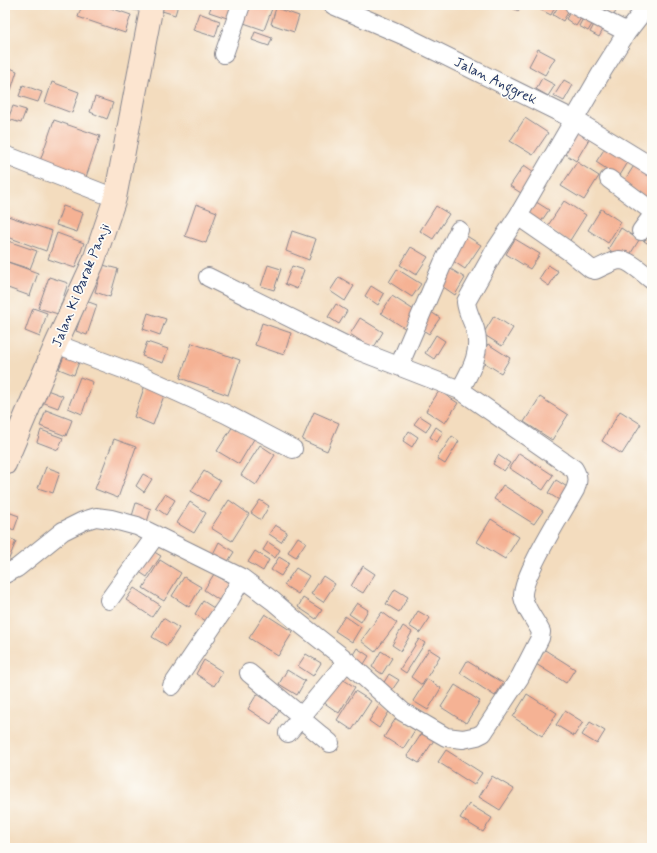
<svg xmlns="http://www.w3.org/2000/svg" width="657" height="853" font-family="Mynerve,sans-serif">
<style>
.building{fill:#f5b294}
.lines{fill:none;stroke-linecap:round;stroke-linejoin:round}
.lane-casing{stroke:#87868e;stroke-width:10}
.street-casing{stroke:#87868e;stroke-width:20}
.secondary-casing{stroke:#87868e;stroke-width:24}
.lane{stroke:#fff;stroke-width:9}
.street{stroke:#fff;stroke-width:18}
.secondary{stroke:#fce5d0;stroke-width:22}
.labels{text-anchor:middle;stroke-width:3.5;stroke-linejoin:round;paint-order:stroke}
.street-label{font-size:14px;fill:#1b2f5e;stroke:#fdfcf7}
</style>
<rect width="100%" height="100%" fill="#fdfcf7"/>
<filter id="ink" filterUnits="userSpaceOnUse"><feTurbulence type="fractalNoise" baseFrequency=".025" numOctaves="2"/><feDisplacementMap in="SourceGraphic" scale="8" xChannelSelector="R" yChannelSelector="G"/><feConvolveMatrix kernelMatrix="1 2 1 2 8 2 1 2 1" color-interpolation-filters="sRGB"/></filter>
<filter id="wash" filterUnits="userSpaceOnUse"><feTurbulence type="fractalNoise" baseFrequency=".012" numOctaves="4" result="noise"/><feDisplacementMap in="SourceGraphic" scale="16" xChannelSelector="R" yChannelSelector="G"/><feGaussianBlur stdDeviation="0.9" result="paint"/><feColorMatrix in="noise" values="0 0 0 0 0 0 0 0 0 0 0 0 0 0 0 0 0 1.4 0 .05"/><feComposite in="paint" operator="in"/></filter>
<g filter="url(#wash)">
<rect width="100%" height="100%" fill="#f3dcbe"/>
<g id="blocks">
<!-- building -->
<path class="building" d="M82,5H102L131,15L125,33L78,17Z
M161,5H178L175,15L159,10Z
M212,5H231L227,18L209,12Z
M247,5L273,6L264,30L241,22Z
M507,5H522L518,11Z
M541,5H556L551,15L539,9Z
M559,5H563L570,9L563,21L553,15Z
M603,5H619L614,15L601,9Z
M276,8L299,16L294,32L271,24Z
M572,9L583,15L576,26L566,19Z
M199,13L220,21L215,37L193,30Z
M585,15L594,21L588,31L579,26Z
M596,21L605,26L599,37L590,32Z
M255,32L272,38L269,46L252,40Z
M538,49L555,58L545,75L529,66Z
M8,67L17,71L11,90L5,88V76Z
M542,78L555,85L548,96L536,89Z
M564,80L573,85L564,101L554,96Z
M52,82L79,92L72,113L45,103Z
M23,85L42,92L38,102L19,96Z
M95,97L113,103L107,119L90,112Z
M13,106L26,110L21,123L8,119Z
M525,118L548,133L533,155L510,141Z
M54,120L100,136L85,180L39,164Z
M576,131L589,139L576,161L562,152Z
M607,145L630,159L619,177L596,162Z
M577,162L599,176L584,200L561,186Z
M635,164L652,175V197L650,201L623,183Z
M524,165L534,172L521,193L510,186Z
M533,200L549,210L538,226L523,217Z
M564,201L586,215L569,242L547,227Z
M196,204L217,212L206,243L185,236Z
M63,206L83,213L77,232L56,225Z
M436,206L449,214L433,239L420,231Z
M601,209L621,222L608,243L588,230Z
M5,215L52,231L46,251L5,236Z
M621,228L639,240L626,261L608,249Z
M652,228V246L644,241Z
M292,231L316,239L309,260L286,251Z
M57,233L84,243L75,268L48,259Z
M462,233L481,245L465,269L447,257Z
M515,239L540,254L530,269L506,254Z
M5,240L37,251L30,269L5,261Z
M411,247L428,257L416,275L400,265Z
M5,261L38,273L30,296L5,287Z
M103,265L118,269L110,297L95,292Z
M268,265L281,269L274,290L261,286Z
M548,265L558,271L549,286L539,279Z
M292,266L304,270L297,289L285,284Z
M446,266L465,278L455,295L436,282Z
M397,269L421,284L412,297L389,282Z
M49,277L68,283L58,314L38,308Z
M339,277L354,286L345,301L330,291Z
M371,286L384,294L378,305L365,296Z
M392,296L417,312L406,329L381,313Z
M86,301L97,305L87,335L76,331Z
M336,304L347,311L339,324L328,317Z
M33,308L47,313L40,337L25,331Z
M428,310L440,318L429,334L417,326Z
M148,313L166,319L160,335L143,329Z
M494,316L513,328L502,346L483,334Z
M360,318L383,332L373,349L350,334Z
M262,323L291,333L284,355L255,345Z
M436,335L445,341L434,359L425,353Z
M147,342L168,349L163,363L142,356Z
M192,343L240,360L228,395L180,378Z
M488,344L510,358L501,373L478,359Z
M66,351L81,357L74,375L59,369Z
M80,377L93,382L82,414L68,408Z
M145,385L165,393L153,425L134,417Z
M47,390L63,396L58,408L42,402Z
M439,391L458,403L445,423L426,411Z
M540,397L568,415L552,440L524,422Z
M46,410L72,420L66,436L40,426Z
M620,411L641,424L622,454L602,441Z
M314,412L339,423L327,451L302,440Z
M420,416L431,423L426,432L414,424Z
M233,426L254,439L239,464L217,451Z
M436,427L443,432L437,442L430,437Z
M41,430L63,438L58,450L37,442Z
M409,431L418,437L412,447L403,441Z
M452,436L459,441L445,464L437,459Z
M114,439L136,447L118,498L95,489Z
M260,445L275,455L256,485L241,475Z
M519,453L553,475L543,490L509,468Z
M498,455L510,463L504,471L493,464Z
M46,467L60,472L53,493L38,488Z
M204,471L220,481L208,501L191,491Z
M143,474L152,479L144,492L136,486Z
M556,480L572,490L564,503L548,493Z
M503,485L543,511L534,524L494,499Z
M165,494L175,500L166,515L156,508Z
M229,500L249,514L232,541L211,528Z
M260,500L269,506L261,520L251,513Z
M190,502L206,513L194,533L177,523Z
M136,503L151,509L147,522L132,516Z
M5,511L19,516L14,530L5,526Z
M491,519L519,537L505,559L477,542Z
M275,525L287,532L281,542L269,534Z
M5,537L16,541L7,564L5,563Z
M298,537L306,542L296,557L288,552Z
M219,542L234,552L227,563L213,554Z
M268,542L280,550L275,558L263,550Z
M151,550L161,556L147,577L138,571Z
M255,551L269,560L263,571L248,562Z
M279,557L289,563L281,576L271,570Z
M160,560L181,573L164,601L143,588Z
M363,566L375,574L363,593L351,586Z
M296,568L309,576L298,594L284,585Z
M214,574L232,585L222,602L204,590Z
M323,576L335,584L323,602L311,594Z
M184,577L201,587L189,607L172,596Z
M134,588L160,605L152,617L126,600Z
M395,589L408,597L399,612L386,604Z
M303,598L322,610L316,619L298,607Z
M203,601L214,608L206,621L195,614Z
M357,603L368,610L361,622L349,614Z
M418,611L430,618L420,633L409,626Z
M382,612L397,623L375,652L361,641Z
M265,614L293,632L278,656L249,638Z
M345,616L361,627L352,642L335,631Z
M163,618L179,628L167,646L152,637Z
M403,626L412,632L401,651L392,645Z
M419,639L425,643L406,673L400,669Z
M357,648L369,656L361,669L349,661Z
M429,649L440,656L422,685L411,677Z
M545,650L575,669L566,683L536,664Z
M381,651L392,658L382,674L372,667Z
M306,654L321,663L313,676L298,666Z
M204,660L223,672L214,686L196,674Z
M467,661L503,683L495,696L460,673Z
M287,670L305,681L297,695L279,684Z
M389,674L399,680L392,690L383,684Z
M339,677L355,687L339,713L323,702Z
M427,679L441,688L428,710L413,701Z
M455,685L480,701L466,723L441,707Z
M355,691L371,701L352,730L337,720Z
M257,694L280,709L271,724L248,709Z
M527,694L557,713L542,736L513,717Z
M380,704L390,710L379,728L369,721Z
M565,711L583,722L574,736L556,725Z
M396,718L415,730L403,749L384,737Z
M590,722L605,731L597,744L582,735Z
M424,730L436,737L419,763L407,756Z
M446,750L482,773L474,785L438,762Z
M492,776L514,789L500,810L479,797Z
M469,804L492,818L483,832L460,818Z"/>
</g>
</g>
<g filter="url(#ink)">
<use href="#blocks" fill-opacity="0" stroke="#87868e" stroke-width="1"/>
<g class="lines">
<defs>
<path id="lane" d="M133,5L151,10"/>
<path id="street" d="M333,5L405,36L575,120L652,167
M574,5L627,32
M224,54L241,5
M5,155L115,198
M609,179L652,211
M518,216L570,252L591,269L595,270C602,267 612,261 619,260C629,259 645,275 652,280
M641,231L652,216
M56,344L144,377L226,414L293,449
M399,366L443,263L459,230
M460,390C471,370 482,353 475,329C472,320 467,312 466,302L494,252L518,216L603,70L627,32L648,5
M5,574L17,568L63,531L83,521L96,517L111,519L137,526L242,578L273,601L294,619L341,656L403,712L446,737L463,739L477,736L483,733L520,677L540,638L541,632C536,621 525,609 523,597C521,577 564,510 575,490C578,482 579,477 574,469L460,390L349,347L208,277
M109,600L156,535
M249,673L301,716
M172,686L227,605L242,578
M300,718L330,743
M288,733L347,661"/>
<path id="secondary" d="M5,464L56,344L93,263L115,198L152,5"/>
</defs>
<!-- lane casing -->
<use href="#lane" class="lane-casing"/>
<!-- street casing -->
<use href="#street" class="street-casing"/>
<!-- secondary casing -->
<use href="#secondary" class="secondary-casing"/>
<!-- lane -->
<use href="#lane" class="lane"/>
<!-- street -->
<use href="#street" class="street"/>
<!-- secondary -->
<use href="#secondary" class="secondary"/>
</g>
</g>
<g class="labels">
<!-- street labels -->
<g class="street-label">
<text transform="translate(496 80) rotate(26)" y="5">Jalan Anggrek</text>
<text transform="translate(80 285) rotate(-68)" y="5">Jalan Ki Barak Panji</text>
</g>
</g>
<!-- margin -->
<rect width="657" height="853" fill="none" stroke="#fdfcf7" stroke-width="20"/>
</svg>
